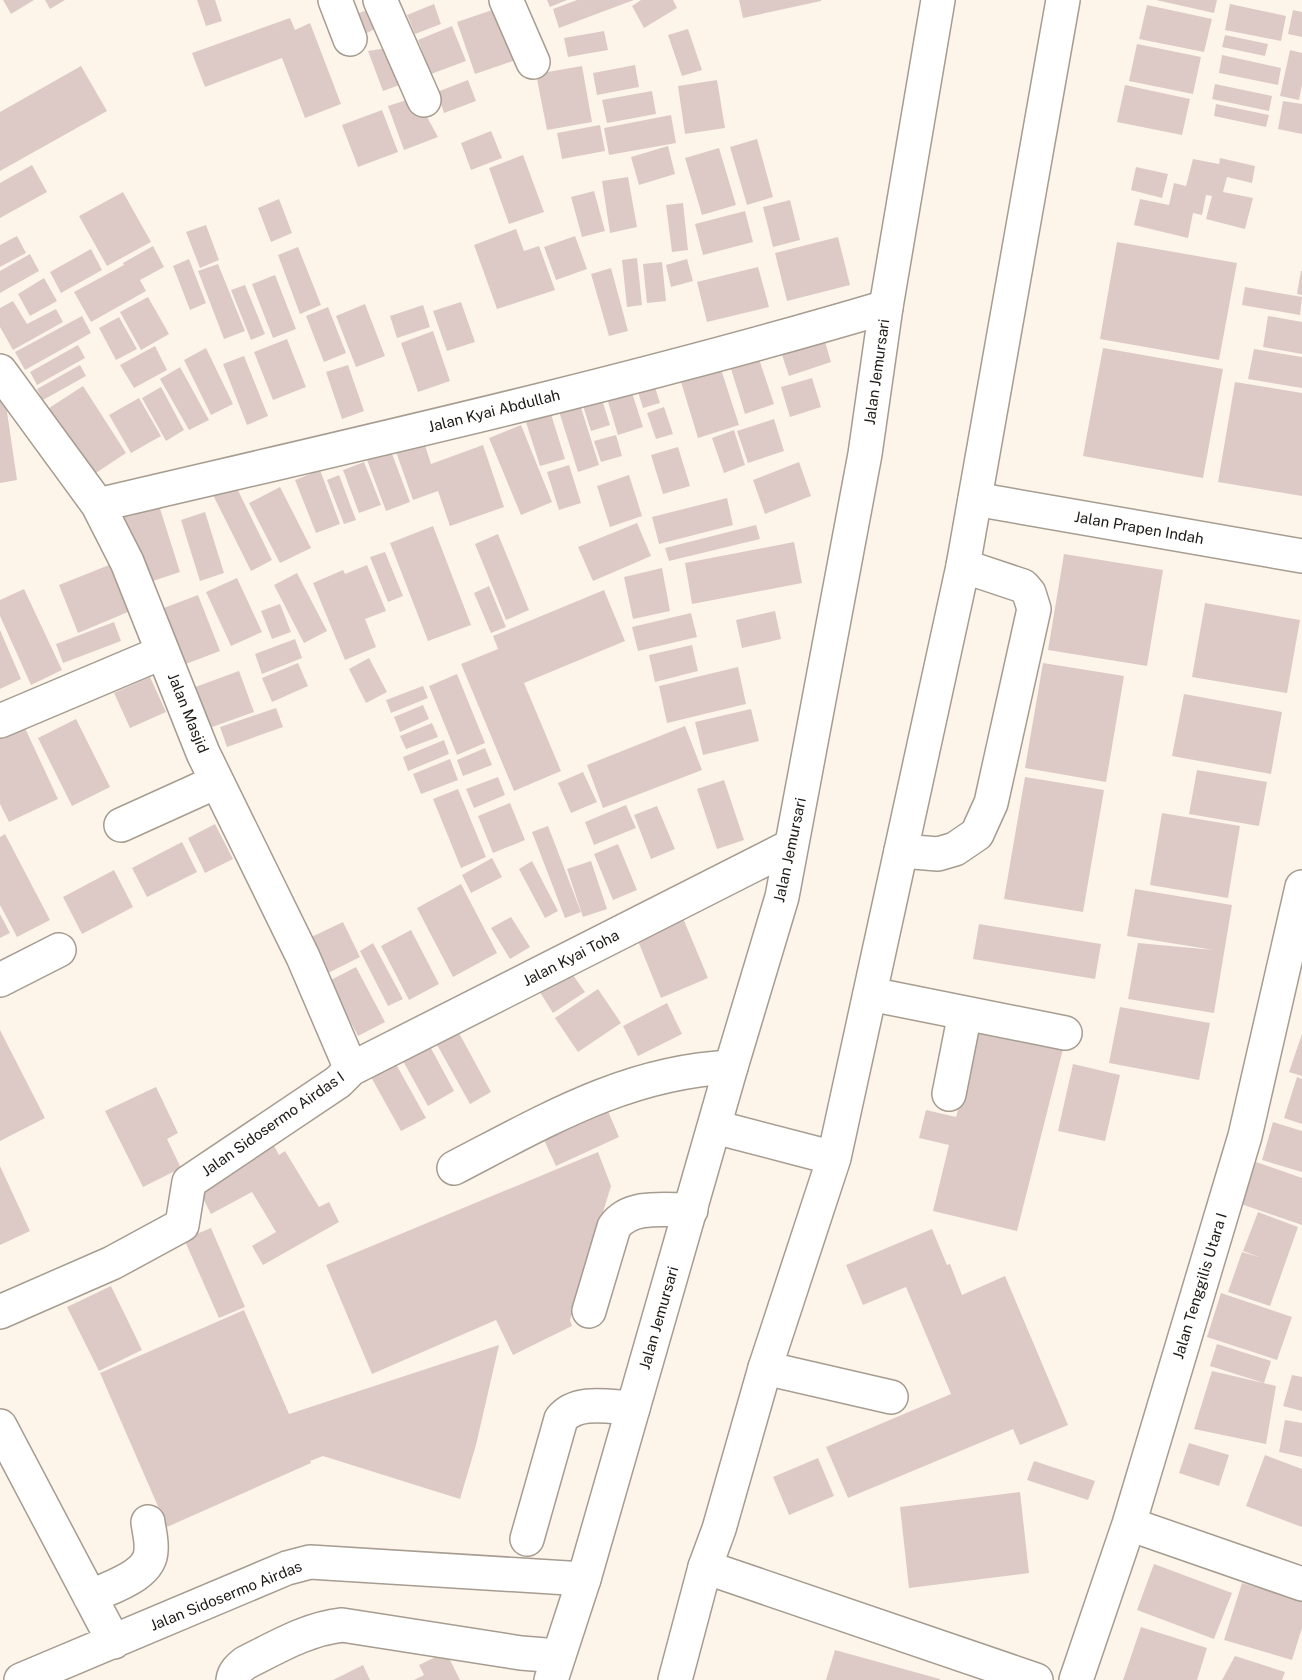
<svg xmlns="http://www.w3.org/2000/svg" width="1302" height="1680" font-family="'Public Sans',sans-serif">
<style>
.building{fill:#ddcac7}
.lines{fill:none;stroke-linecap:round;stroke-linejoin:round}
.minor-casing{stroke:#a69c90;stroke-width:36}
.major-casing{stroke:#a69c90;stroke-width:36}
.minor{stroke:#fff;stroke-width:33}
.major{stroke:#fff;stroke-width:33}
.labels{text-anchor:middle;stroke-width:5;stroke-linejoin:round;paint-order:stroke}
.street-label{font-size:15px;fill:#1d1915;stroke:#fff}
</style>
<rect width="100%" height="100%" fill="#fef5ea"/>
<!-- building -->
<path class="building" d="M3,0H34L11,14Z
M45,0H65L50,9Z
M197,0H215L222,21L206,26Z
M547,0H567L550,7Z
M577,0H634L559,28L553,9Z
M641,0H673L677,8L644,28L632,6Z
M739,0H821V1L743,18Z
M1156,0H1217L1214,13Z
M434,4L441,24L415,34L407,15Z
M1230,4L1286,16L1281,41L1225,30Z
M1147,5L1212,19L1204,52L1139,39Z
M375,7L381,26L363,35L354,15Z
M498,8L516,60L475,74L457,22Z
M1293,10L1302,12V37L1288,34Z
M290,18L295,30L310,23L341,104L305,118L282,58L205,87L192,53Z
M452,26L466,61L431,74L418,40Z
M688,29L702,70L682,76L668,35Z
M604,31L608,50L568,57L564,38Z
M1225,35L1268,44L1265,56L1222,47Z
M1137,44L1201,57L1193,94L1129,81Z
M387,48L402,84L383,91L368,51Z
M1290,50L1302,53V85L1299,100L1280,96Z
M1222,55L1281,68L1278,85L1219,73Z
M635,65L639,87L597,95L593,73Z
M81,66L107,111L0,171V112Z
M582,66L592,122L547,130L536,74Z
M468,80L476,101L444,113L437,92Z
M717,80L725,128L685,134L678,86Z
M1215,84L1272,96L1269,111L1212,99Z
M1125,85L1190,99L1182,135L1117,122Z
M652,91L656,114L607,123L602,100Z
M416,97L438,137L404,150L388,106Z
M1283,101L1302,104V134L1278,129Z
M1216,104L1269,115L1266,127L1214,116Z
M382,110L398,152L358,167L342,125Z
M671,115L676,143L609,155L604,128Z
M600,125L605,151L562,159L557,133Z
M491,131L502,158L471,170L461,143Z
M757,139L773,197L747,205L730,147Z
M668,146L675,174L639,185L631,157Z
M719,148L736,205L702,215L685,158Z
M523,155L544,212L509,224L489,168Z
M1220,158L1255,166L1252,183L1227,177L1223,192L1253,198L1245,229L1206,219L1212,196L1206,195L1202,215L1193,213L1188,238L1134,225L1140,199L1169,205L1174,183L1186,186L1193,159L1219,164Z
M32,165L47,192L0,218V183Z
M1136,167L1168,174L1162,198L1131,190Z
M628,177L637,227L610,233L602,181Z
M594,191L605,231L582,237L571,197Z
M123,192L151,242L107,266L79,216Z
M279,199L292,233L271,242L258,208Z
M790,200L800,240L773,247L763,207Z
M683,203L688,250L672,252L666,205Z
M745,211L753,242L703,255L695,224Z
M206,225L219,260L200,268L186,232Z
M516,229L524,251L539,246L555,290L497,309L474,245Z
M17,236L26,253L0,267V245Z
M575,236L587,269L556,280L544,247Z
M838,237L850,285L787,301L775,253Z
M1117,242L1237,263L1219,360L1100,339Z
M153,246L164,267L140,280L146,291L91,322L74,292L124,265L123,263Z
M298,247L321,305L300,314L278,255Z
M91,249L102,270L61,293L50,272Z
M30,254L39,271L0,293V271Z
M637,258L642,305L627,307L622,260Z
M189,259L206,303L190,310L173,266Z
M687,259L693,281L671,287L666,265Z
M662,262L666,301L647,303L643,264Z
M218,264L245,331L224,339L198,271Z
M758,267L769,307L707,322L697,282Z
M611,268L628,331L609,336L591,274Z
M1301,271H1302V295L1297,294Z
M275,275L296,329L273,338L252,284Z
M44,278L57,301L30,316L18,294Z
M245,285L265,334L251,340L231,290Z
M1245,287L1302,297L1300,315L1242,305Z
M148,297L169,334L141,350L120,312Z
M13,301L27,324L56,309L63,322L13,350L0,327V308Z
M461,302L475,342L447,351L433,311Z
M365,304L385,356L356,367L336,316Z
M423,305L430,327L397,338L390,316Z
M328,307L346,353L324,362L306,316Z
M82,316L91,333L25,370L15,352Z
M1268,316L1302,322V354L1263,347Z
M119,317L137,349L116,360L99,328Z
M433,331L450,381L418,392L401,343Z
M822,332L831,362L789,376L779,346Z
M287,339L306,387L273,400L254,352Z
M78,345L85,358L37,385L30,372Z
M155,346L167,370L134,388L120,365Z
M755,347L774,404L745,414L727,356Z
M206,348L233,404L211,415L184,360Z
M1103,348L1223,369L1203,478L1083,456Z
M1254,349L1302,357V388L1248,379Z
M244,356L268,416L247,425L223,364Z
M718,360L739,425L698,438L678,372Z
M80,365L86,376L43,400L37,389Z
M348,365L364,411L342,419L326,372Z
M180,367L209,420L189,430L160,379Z
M651,374L660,403L643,408L634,379Z
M627,377L643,427L618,435L603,385Z
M812,378L821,407L790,417L781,387Z
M1235,382L1302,393V496L1218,482Z
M83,386L126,453L90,477L46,410Z
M161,387L184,430L166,441L142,398Z
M598,387L610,425L591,431L579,393Z
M5,398L17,480L0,483V399Z
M139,398L161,436L131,453L109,415Z
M578,398L599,465L578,472L557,405Z
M664,407L673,434L656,439L647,413Z
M550,411L565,459L540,466L525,419Z
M774,419L784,451L748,463L737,431Z
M521,425L552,502L521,515L489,438Z
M734,430L745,465L724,473L712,438Z
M616,435L622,456L601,462L594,441Z
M423,439L431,464L483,445L504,507L450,526L438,491L413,500L395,449Z
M678,447L690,486L663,494L651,455Z
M391,451L410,502L386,511L367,460Z
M364,462L381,505L359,513L343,470Z
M799,462L811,496L765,514L753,480Z
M569,465L581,503L559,510L547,472Z
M320,470L340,524L316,533L295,480Z
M339,475L356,520L344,524L327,480Z
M629,475L642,516L610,527L597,486Z
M231,476L272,560L251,571L209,487Z
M280,487L311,548L280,563L249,503Z
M156,496L180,572L141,585L116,508Z
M727,498L733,525L659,544L652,517Z
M205,512L224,573L200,581L181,520Z
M637,523L651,556L593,581L578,547Z
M756,525L760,539L669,561L665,548Z
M433,526L471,625L428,641L390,543Z
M498,534L529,610L506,620L475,544Z
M794,542L802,583L692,604L685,563Z
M385,552L403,596L388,602L370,557Z
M1064,554L1163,570L1147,666L1048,650Z
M109,565L128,612L78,633L59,585Z
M367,565L386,611L365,619L376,647L345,660L313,583L343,570L345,574Z
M662,568L670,611L633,619L624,577Z
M297,573L327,631L304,643L274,585Z
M237,578L262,632L231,646L206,592Z
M489,586L506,627L491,633L474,593Z
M24,589L62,670L31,685L0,616V600Z
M604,590L625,641L524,683L561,771L514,791L461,664L498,649L493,636Z
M198,595L220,651L178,667L156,611Z
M1205,603L1300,620L1287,693L1192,677Z
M280,604L291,632L272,639L261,611Z
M775,611L781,639L742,648L736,620Z
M691,613L697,637L638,651L632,627Z
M114,622L121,641L63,663L56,644Z
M0,630L21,679L0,689Z
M295,639L302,658L262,674L255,654Z
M692,645L698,671L655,682L649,655Z
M369,658L387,692L366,703L349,669Z
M298,663L308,686L272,702L262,678Z
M1043,663L1124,676L1106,782L1025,768Z
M738,667L746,704L667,723L659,686Z
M239,671L254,712L201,731L187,690Z
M457,674L485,743L457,755L429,686Z
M150,677L166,712L130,728L114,693Z
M423,686L428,698L391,713L386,700Z
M1184,694L1282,712L1271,774L1172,756Z
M423,705L429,719L400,732L394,717Z
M276,708L283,727L227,747L220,727Z
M751,709L759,741L703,755L695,722Z
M76,719L110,787L72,806L38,738Z
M432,723L438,737L406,749L400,736Z
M24,726L58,799L9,822L0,804V738Z
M685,726L702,770L603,808L587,765Z
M444,740L449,754L408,771L403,757Z
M485,748L492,765L463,776L457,760Z
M450,759L458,780L421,794L413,774Z
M1197,770L1267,782L1259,826L1189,814Z
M583,772L597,802L571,813L558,783Z
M498,777L505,795L474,808L466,789Z
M1025,777L1104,790L1083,912L1004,899Z
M724,780L744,840L717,849L697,789Z
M458,789L486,857L461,868L433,799Z
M510,803L525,840L493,853L478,816Z
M626,805L636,828L594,845L585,822Z
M657,806L675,849L651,859L634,815Z
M1162,813L1240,826L1228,898L1150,885Z
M215,824L233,859L205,873L188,838Z
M548,826L581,912L565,918L532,832Z
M5,834L50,920L17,937L0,905V837Z
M182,842L197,872L147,897L132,868Z
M618,844L637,890L613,900L594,854Z
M492,858L502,877L471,893L462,875Z
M532,861L558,911L545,918L519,869Z
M591,861L607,909L583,917L567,869Z
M114,870L133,907L82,934L63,897Z
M461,884L497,953L453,977L417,908Z
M1135,889L1232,905L1214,1013L1128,999L1138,943L1214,950L1127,936Z
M680,911L708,978L661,998L634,931Z
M0,914L10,933L0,938Z
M511,917L530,947L510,959L491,928Z
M343,922L360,957L322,976L305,940Z
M979,924L1101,944L1095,979L973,959Z
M411,930L439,984L409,1000L381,946Z
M373,943L403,999L388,1006L360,951Z
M565,964L585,992L553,1013L533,981Z
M356,967L385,1022L358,1036L329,981Z
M598,989L621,1023L578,1052L555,1018Z
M667,1003L682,1034L638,1056L623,1026Z
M1120,1007L1210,1023L1199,1080L1109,1063Z
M453,1022L491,1092L470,1104L431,1034Z
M979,1029L1063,1049L1017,1231L933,1211L949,1145L919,1138L926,1110L956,1117Z
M0,1030L45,1118L0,1141Z
M1302,1034V1076L1289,1072Z
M425,1037L454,1091L428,1106L398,1052Z
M391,1055L426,1118L401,1131L366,1068Z
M1073,1064L1120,1075L1105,1141L1058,1131Z
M1297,1077L1302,1079V1124L1284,1118Z
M156,1087L178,1133L167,1139L181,1168L143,1187L105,1111Z
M602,1097L619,1137L556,1166L538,1127Z
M1273,1122L1302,1131V1172L1262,1160Z
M271,1140L279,1155L285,1151L319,1207L329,1202L339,1222L263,1265L252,1246L276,1232L252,1192L211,1214L194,1181Z
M598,1152L611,1186L570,1320L572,1326L513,1355L496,1320L372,1374L326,1265Z
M1256,1162L1302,1178V1225L1241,1204Z
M0,1166L30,1231L0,1245Z
M1258,1212L1298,1227L1270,1306L1228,1292L1242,1252L1259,1257L1243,1251Z
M211,1228L245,1307L219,1318L184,1239Z
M932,1229L947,1265L950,1264L962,1295L1005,1276L1068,1425L1020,1445L1013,1429L848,1498L826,1447L951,1394L906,1287L863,1305L846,1265Z
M111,1286L142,1350L99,1371L67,1307Z
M1221,1293L1292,1317L1277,1360L1207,1337Z
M244,1310L289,1414L499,1345L476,1445L460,1499L323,1456L310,1461L311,1463L167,1527L100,1373Z
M1217,1344L1271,1361L1264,1383L1210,1366Z
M1212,1371L1276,1386L1266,1444L1194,1429Z
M1292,1375L1302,1377V1411L1283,1406Z
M1285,1420L1302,1423V1457L1279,1452Z
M1189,1443L1229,1455L1219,1486L1179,1473Z
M1265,1455L1302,1469V1527L1246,1506Z
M818,1458L834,1496L789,1515L773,1477Z
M1034,1461L1095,1481L1088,1500L1027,1480Z
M1020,1492L1029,1573L909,1588L900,1507Z
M1154,1564L1232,1593L1214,1639L1137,1610Z
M1242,1583L1302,1601V1628L1292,1660L1224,1640Z
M1141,1627L1207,1648L1197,1680H1123Z
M835,1650L940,1679V1680H826Z
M446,1652L460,1680H414L424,1675L419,1665Z
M1235,1656L1285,1672L1282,1680H1222Z
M363,1665L370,1680H333Z"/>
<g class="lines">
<defs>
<path id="minor" d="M335,0L350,39
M380,0L424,100
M506,0L533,62
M0,371L98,505L127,562L203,753L303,957L351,1069
M975,499L1302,556
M98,505C362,443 627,384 886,307
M0,721L149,658
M121,825L216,782
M901,851L938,854L955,849L977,834L991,803L1034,609L1029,593L1023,586L963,566
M0,980L59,950
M870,994L1065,1033
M949,1094L965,1013
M454,1168C545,1121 626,1072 731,1067
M589,1311L614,1227C630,1204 665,1210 691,1210
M0,1312L112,1263L182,1225L189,1182L338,1082L351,1069L791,846
M765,1368L891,1397
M0,1426L114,1642
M1129,1524L1302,1584
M527,1539L561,1419C577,1399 610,1407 633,1408
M705,1567L1036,1680
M90,1597C110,1587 151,1576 151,1550C152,1541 149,1531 148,1522
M21,1680L287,1568L310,1562L584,1579
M233,1680C234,1672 240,1667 245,1663C277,1647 307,1629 342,1625L521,1653L558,1656
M1076,1680L1129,1524L1245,1136L1302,887"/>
<path id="major" d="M715,1127L834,1158
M551,1680L584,1579L731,1067L782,897L865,454L886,307L938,0
M675,1680L705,1567L719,1529L765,1368L834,1158L963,566L1063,0"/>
</defs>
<!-- minor casing -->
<use href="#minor" class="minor-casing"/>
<!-- major casing -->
<use href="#major" class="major-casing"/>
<!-- minor -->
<use href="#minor" class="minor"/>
<!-- major -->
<use href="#major" class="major"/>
</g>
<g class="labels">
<!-- street labels -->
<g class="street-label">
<text transform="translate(877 372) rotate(-82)" y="5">Jalan Jemursari</text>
<text transform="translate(494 411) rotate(-14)" y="5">Jalan Kyai Abdullah</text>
<text transform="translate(1139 528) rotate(10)" y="5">Jalan Prapen Indah</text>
<text transform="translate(188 713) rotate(68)" y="5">Jalan Masjid</text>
<text transform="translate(790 850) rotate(-78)" y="5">Jalan Jemursari</text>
<text transform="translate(571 958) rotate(-27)" y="5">Jalan Kyai Toha</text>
<text transform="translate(273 1124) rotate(-35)" y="5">Jalan Sidosermo Airdas I</text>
<text transform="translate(1200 1286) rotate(-73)" y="5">Jalan Tenggilis Utara I</text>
<text transform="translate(659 1318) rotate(-74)" y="5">Jalan Jemursari</text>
<text transform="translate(226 1596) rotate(-22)" y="5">Jalan Sidosermo Airdas</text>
</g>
</g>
</svg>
